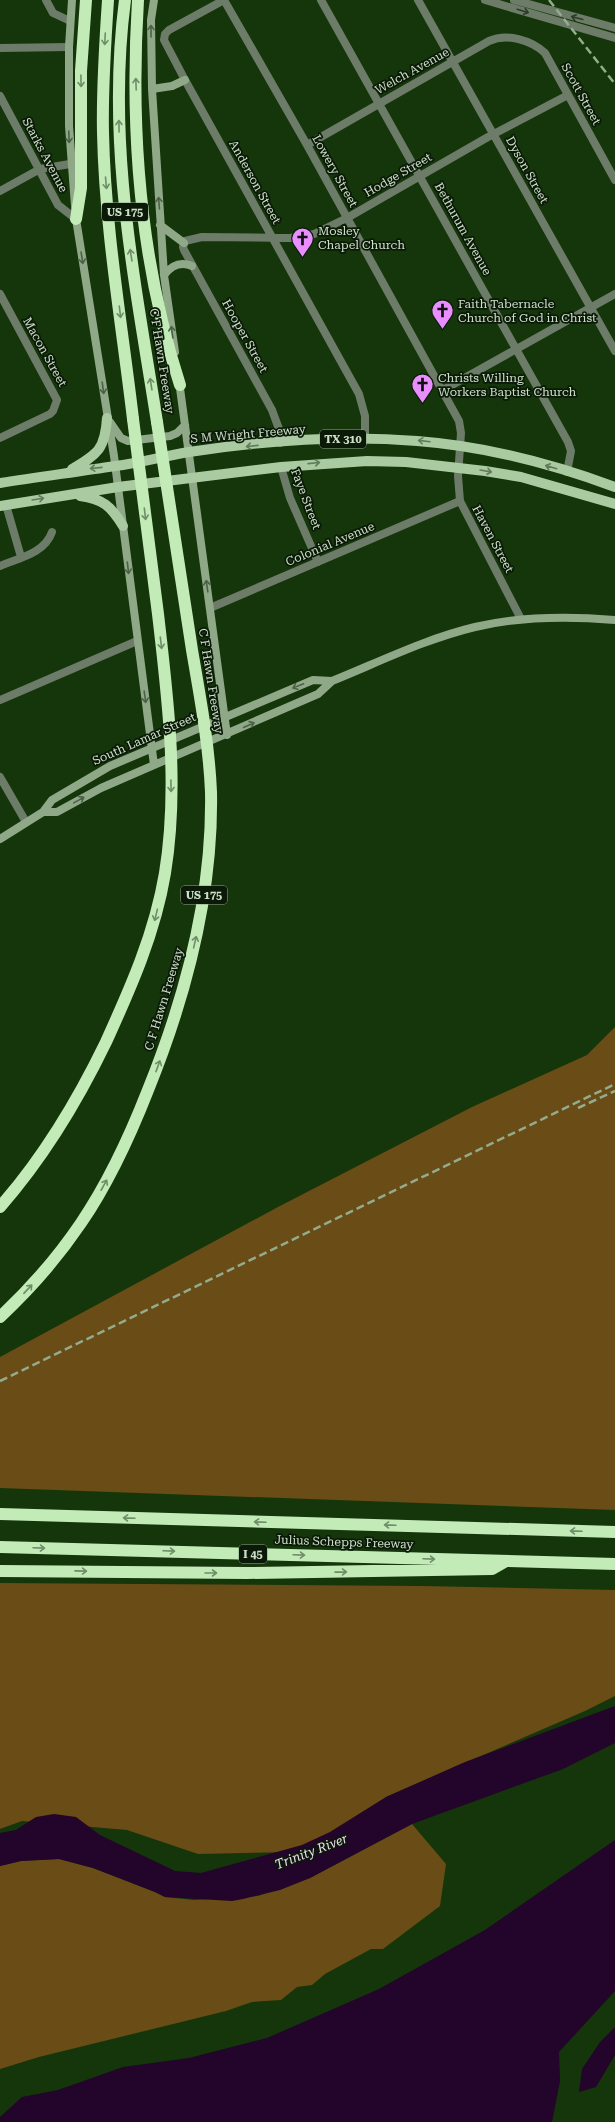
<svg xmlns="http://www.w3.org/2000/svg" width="615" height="2122" font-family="'Roboto Serif',serif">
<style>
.forest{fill:#694c16}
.water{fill:#23042a}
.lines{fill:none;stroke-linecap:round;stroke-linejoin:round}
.minor{stroke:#6c7c68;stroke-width:8}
.tertiary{stroke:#6c7c68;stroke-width:8}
.secondary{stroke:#8fa988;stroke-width:8}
.primary{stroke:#aacba1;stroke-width:10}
.motorway{stroke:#c2ebb8;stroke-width:12}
.rail{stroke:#94ac8d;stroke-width:2.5;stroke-dasharray:8 4;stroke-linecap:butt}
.motorway-bridge{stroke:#c2ebb8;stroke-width:12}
.oneway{stroke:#2d3c2a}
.oneway2{stroke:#4d6148}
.oneway3{stroke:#708c69}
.oneway4{stroke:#627b5c}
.labels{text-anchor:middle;stroke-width:3.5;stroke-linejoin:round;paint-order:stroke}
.shield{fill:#0b1908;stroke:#92a48e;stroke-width:1}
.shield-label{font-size:11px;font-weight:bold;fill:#cce0c7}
.street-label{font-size:12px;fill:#cce0c7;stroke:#0b1908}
.poi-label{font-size:12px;fill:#cce0c7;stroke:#0b1908;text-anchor:start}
.water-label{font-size:13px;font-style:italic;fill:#eeddf2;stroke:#0b1908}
</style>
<rect width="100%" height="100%" fill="#14360a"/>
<!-- forest -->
<path class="forest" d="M615,1027V1510L0,1488V1357L276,1208L472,1107L587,1055Z
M0,1583L423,1586L615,1590V1696L585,1711L386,1797L354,1833L294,1852L198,1854L127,1830L22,1821L0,1829Z
M412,1824L446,1864L440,1906L383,1949H371L325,1974L312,1985L297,1987L281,2000L252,2002L226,2011L39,2057L0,2069V1866L21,1861L59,1859L93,1868L155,1892L165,1897L194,1900L258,1896L310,1878Z"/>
<!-- water -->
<path class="water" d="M615,1706V1743L563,1769L412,1824L310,1878L280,1890L243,1899L232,1901L165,1897L155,1892L93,1868L59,1859L21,1861L0,1866V1833L16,1830L36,1817L54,1814L76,1817L100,1835L175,1871L201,1873L302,1845L330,1832L386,1797L465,1762Z
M615,1840V1991L559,2052L560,2081L552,2122H0V2117L22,2097L58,2090L123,2067L189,2058L267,2038L379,1989L485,1930Z
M615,2027V2055L596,2087L579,2092L582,2069L600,2042Z"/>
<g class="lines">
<!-- minor -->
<path class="minor" d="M46,0L53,13L70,21
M224,0L307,145L459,421L461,433L458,476L460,501L521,619
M224,0L169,30L165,34L164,40L185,80L359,394L365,416V439
M321,0L568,442L571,451L567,472
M418,0L615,351
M0,48L69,47
M0,96L58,205L76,219
M307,145L489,41C507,33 531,40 545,53L615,180
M0,191L40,169L70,164
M0,294L57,400L53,411L50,414L0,438
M443,390L615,294
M280,443L279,429L272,410L184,250L183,247L185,241L202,237L290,238L314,234L347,218L488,137L568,95
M281,467L290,498L318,562
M6,505L21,557
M0,566C19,558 45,553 52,532
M210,608L460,501
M0,700L137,641
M0,777L26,822"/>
<!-- tertiary -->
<path class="tertiary" d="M485,0L615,38
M514,0L615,28"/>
<!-- secondary -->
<path class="secondary" d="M72,0L69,47V126L76,219L114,456L154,765
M154,0L151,20L152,89L164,275L175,352
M152,89L172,86L185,80
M160,225L184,243
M164,275C171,266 180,261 192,266
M179,381L227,735
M110,422L121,438L128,441L170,436L177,433L185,425
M332,681C379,662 425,639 475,627C521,616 568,616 615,620
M0,839L43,812L52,800L110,766L313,680L332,681L318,694L101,788L57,812H43"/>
<!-- primary -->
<path class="primary" d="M72,469C98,454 105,449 107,418
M0,483C38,477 76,472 115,466C140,463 164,456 189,452C261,441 344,435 417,441C483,446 553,464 615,487
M80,496C103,499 111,506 123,526
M0,506L118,487L281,467L367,461L406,462L485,471L521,477L615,504"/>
<!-- motorway -->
<path class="motorway" d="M108,0C105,44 102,89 103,133C105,229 122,325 133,419
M125,0C106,144 135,281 157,422
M138,0C130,129 140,262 180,385
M76,219L81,188V71L86,0
M0,1514L615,1532
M0,1547L615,1564
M0,1571L247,1573L492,1569L506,1561"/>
<!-- rail -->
<path class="rail" d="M549,0L615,84
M578,1108L615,1091
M0,1381L615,1084"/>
<!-- motorway-bridge -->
<path class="motorway-bridge" d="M0,1207C44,1157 77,1102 106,1042C131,987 155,933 165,873C179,787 168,700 158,614C150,549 141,484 133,419
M0,1317C30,1289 58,1257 81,1223C109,1182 130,1136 148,1090C186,996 213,895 211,792C209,744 200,697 192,650C180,574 169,498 157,422"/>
</g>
<!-- one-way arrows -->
<defs><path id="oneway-shaft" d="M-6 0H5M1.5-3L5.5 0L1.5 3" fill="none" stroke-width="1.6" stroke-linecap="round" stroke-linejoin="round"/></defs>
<g class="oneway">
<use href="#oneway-shaft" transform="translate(523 11) rotate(17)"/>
<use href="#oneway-shaft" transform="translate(577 18) rotate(-165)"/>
</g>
<g class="oneway2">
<use href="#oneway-shaft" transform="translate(151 31) rotate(-90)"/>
<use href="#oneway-shaft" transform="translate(69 137) rotate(88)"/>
<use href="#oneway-shaft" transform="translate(159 203) rotate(-94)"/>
<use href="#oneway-shaft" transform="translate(82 258) rotate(81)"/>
<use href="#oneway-shaft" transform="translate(172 332) rotate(-98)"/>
<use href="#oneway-shaft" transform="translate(103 388) rotate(82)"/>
<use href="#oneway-shaft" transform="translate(128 568) rotate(83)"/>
<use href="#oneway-shaft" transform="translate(207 586) rotate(-98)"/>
<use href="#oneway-shaft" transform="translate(298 686) rotate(158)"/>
<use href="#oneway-shaft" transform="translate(145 697) rotate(82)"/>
<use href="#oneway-shaft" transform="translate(249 725) rotate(-24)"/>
<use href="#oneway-shaft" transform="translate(79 800) rotate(-29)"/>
</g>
<g class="oneway3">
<use href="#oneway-shaft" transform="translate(105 39) rotate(93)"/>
<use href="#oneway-shaft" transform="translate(81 81) rotate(89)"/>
<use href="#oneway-shaft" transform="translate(136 84) rotate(-92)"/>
<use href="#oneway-shaft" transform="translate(119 126) rotate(-91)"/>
<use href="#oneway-shaft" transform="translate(106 183) rotate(85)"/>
<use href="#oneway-shaft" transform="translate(131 255) rotate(-99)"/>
<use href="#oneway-shaft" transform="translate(120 312) rotate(83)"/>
<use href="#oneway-shaft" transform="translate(151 384) rotate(-99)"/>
<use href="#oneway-shaft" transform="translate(145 514) rotate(83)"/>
<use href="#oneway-shaft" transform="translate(161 643) rotate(83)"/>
<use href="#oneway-shaft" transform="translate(171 786) rotate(89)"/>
<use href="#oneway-shaft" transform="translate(156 915) rotate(104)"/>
<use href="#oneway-shaft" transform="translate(195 942) rotate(-77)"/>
<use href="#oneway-shaft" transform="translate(158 1066) rotate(-70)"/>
<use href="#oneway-shaft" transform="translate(104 1185) rotate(-61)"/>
<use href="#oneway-shaft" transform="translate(28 1289) rotate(-47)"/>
<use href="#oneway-shaft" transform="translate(129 1518) rotate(-178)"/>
<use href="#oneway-shaft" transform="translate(260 1522) rotate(-178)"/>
<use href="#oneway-shaft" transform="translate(390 1525) rotate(-178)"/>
<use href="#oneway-shaft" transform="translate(576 1531) rotate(-178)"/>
<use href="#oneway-shaft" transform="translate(39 1548) rotate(2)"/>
<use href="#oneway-shaft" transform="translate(169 1551) rotate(2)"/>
<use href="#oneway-shaft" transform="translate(299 1555) rotate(2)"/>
<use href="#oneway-shaft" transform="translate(429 1559) rotate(2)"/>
<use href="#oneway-shaft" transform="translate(81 1571) rotate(1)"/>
<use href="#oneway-shaft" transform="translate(341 1572) rotate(-1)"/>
<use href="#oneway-shaft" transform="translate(211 1573)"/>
</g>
<g class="oneway4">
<use href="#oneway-shaft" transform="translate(424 441) rotate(-173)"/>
<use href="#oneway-shaft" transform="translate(252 446) rotate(174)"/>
<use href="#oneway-shaft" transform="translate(314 463) rotate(-6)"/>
<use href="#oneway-shaft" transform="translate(551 467) rotate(-164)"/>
<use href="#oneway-shaft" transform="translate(96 468) rotate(174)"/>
<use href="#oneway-shaft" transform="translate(486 471) rotate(10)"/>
<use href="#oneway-shaft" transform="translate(38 499) rotate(-9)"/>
</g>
<!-- icons -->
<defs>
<symbol id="church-pin" viewBox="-11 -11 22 30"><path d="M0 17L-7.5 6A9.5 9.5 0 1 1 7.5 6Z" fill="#e88eff" stroke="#0b1908"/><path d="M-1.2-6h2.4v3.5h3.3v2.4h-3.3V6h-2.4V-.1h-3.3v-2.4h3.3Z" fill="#111"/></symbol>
</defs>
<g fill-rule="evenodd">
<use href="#church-pin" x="290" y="226" width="25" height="34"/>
<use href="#church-pin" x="430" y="298" width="25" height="34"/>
<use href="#church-pin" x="410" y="372" width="25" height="34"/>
</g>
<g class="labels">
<!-- shield labels -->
<g class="shield">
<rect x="102" y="203" width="46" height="18" rx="3"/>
<rect x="320" y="430" width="46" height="18" rx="3"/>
<rect x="181" y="886" width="46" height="18" rx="3"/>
<rect x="239" y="1545" width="28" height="18" rx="3"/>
</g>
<g class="shield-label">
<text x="125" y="216">US 175</text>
<text x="343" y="443">TX 310</text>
<text x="204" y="899">US 175</text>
<text x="253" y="1558">I 45</text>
</g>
<!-- street labels -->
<g class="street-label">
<text transform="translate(412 71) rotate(-29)" y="4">Welch Avenue</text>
<text transform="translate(581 94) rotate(61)" y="4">Scott Street</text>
<text transform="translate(45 155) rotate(62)" y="4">Starks Avenue</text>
<text transform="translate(527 170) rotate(61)" y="4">Dyson Street</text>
<text transform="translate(335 171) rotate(61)" y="4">Lowery Street</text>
<text transform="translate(398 175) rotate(-30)" y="4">Hodge Street</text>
<text transform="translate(255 182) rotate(61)" y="4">Anderson Street</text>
<text transform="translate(463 229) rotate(61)" y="4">Bethurum Avenue</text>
<text transform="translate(245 336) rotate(61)" y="4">Hooper Street</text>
<text transform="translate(45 352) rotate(61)" y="4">Macon Street</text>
<text transform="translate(162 361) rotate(81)" y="4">C F Hawn Freeway</text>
<text transform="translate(248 434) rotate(-5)" y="4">S M Wright Freeway</text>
<text transform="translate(306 499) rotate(69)" y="4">Faye Street</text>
<text transform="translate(493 539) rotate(62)" y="4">Haven Street</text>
<text transform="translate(330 544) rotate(-23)" y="4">Colonial Avenue</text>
<text transform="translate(211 681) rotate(81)" y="4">C F Hawn Freeway</text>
<text transform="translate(144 739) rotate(-24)" y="4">South Lamar Street</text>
<text transform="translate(164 999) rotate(-73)" y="4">C F Hawn Freeway</text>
<text transform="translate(344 1542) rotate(2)" y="4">Julius Schepps Freeway</text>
</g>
<!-- poi labels -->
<g class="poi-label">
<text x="318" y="235">Mosley<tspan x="318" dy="14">Chapel Church</tspan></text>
<text x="458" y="308">Faith Tabernacle<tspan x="458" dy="14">Church of God in Christ</tspan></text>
<text x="438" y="382">Christs Willing<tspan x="438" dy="14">Workers Baptist Church</tspan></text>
</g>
<!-- water labels -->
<g class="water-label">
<text transform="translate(311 1851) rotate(-21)" y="5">Trinity River</text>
</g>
</g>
</svg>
